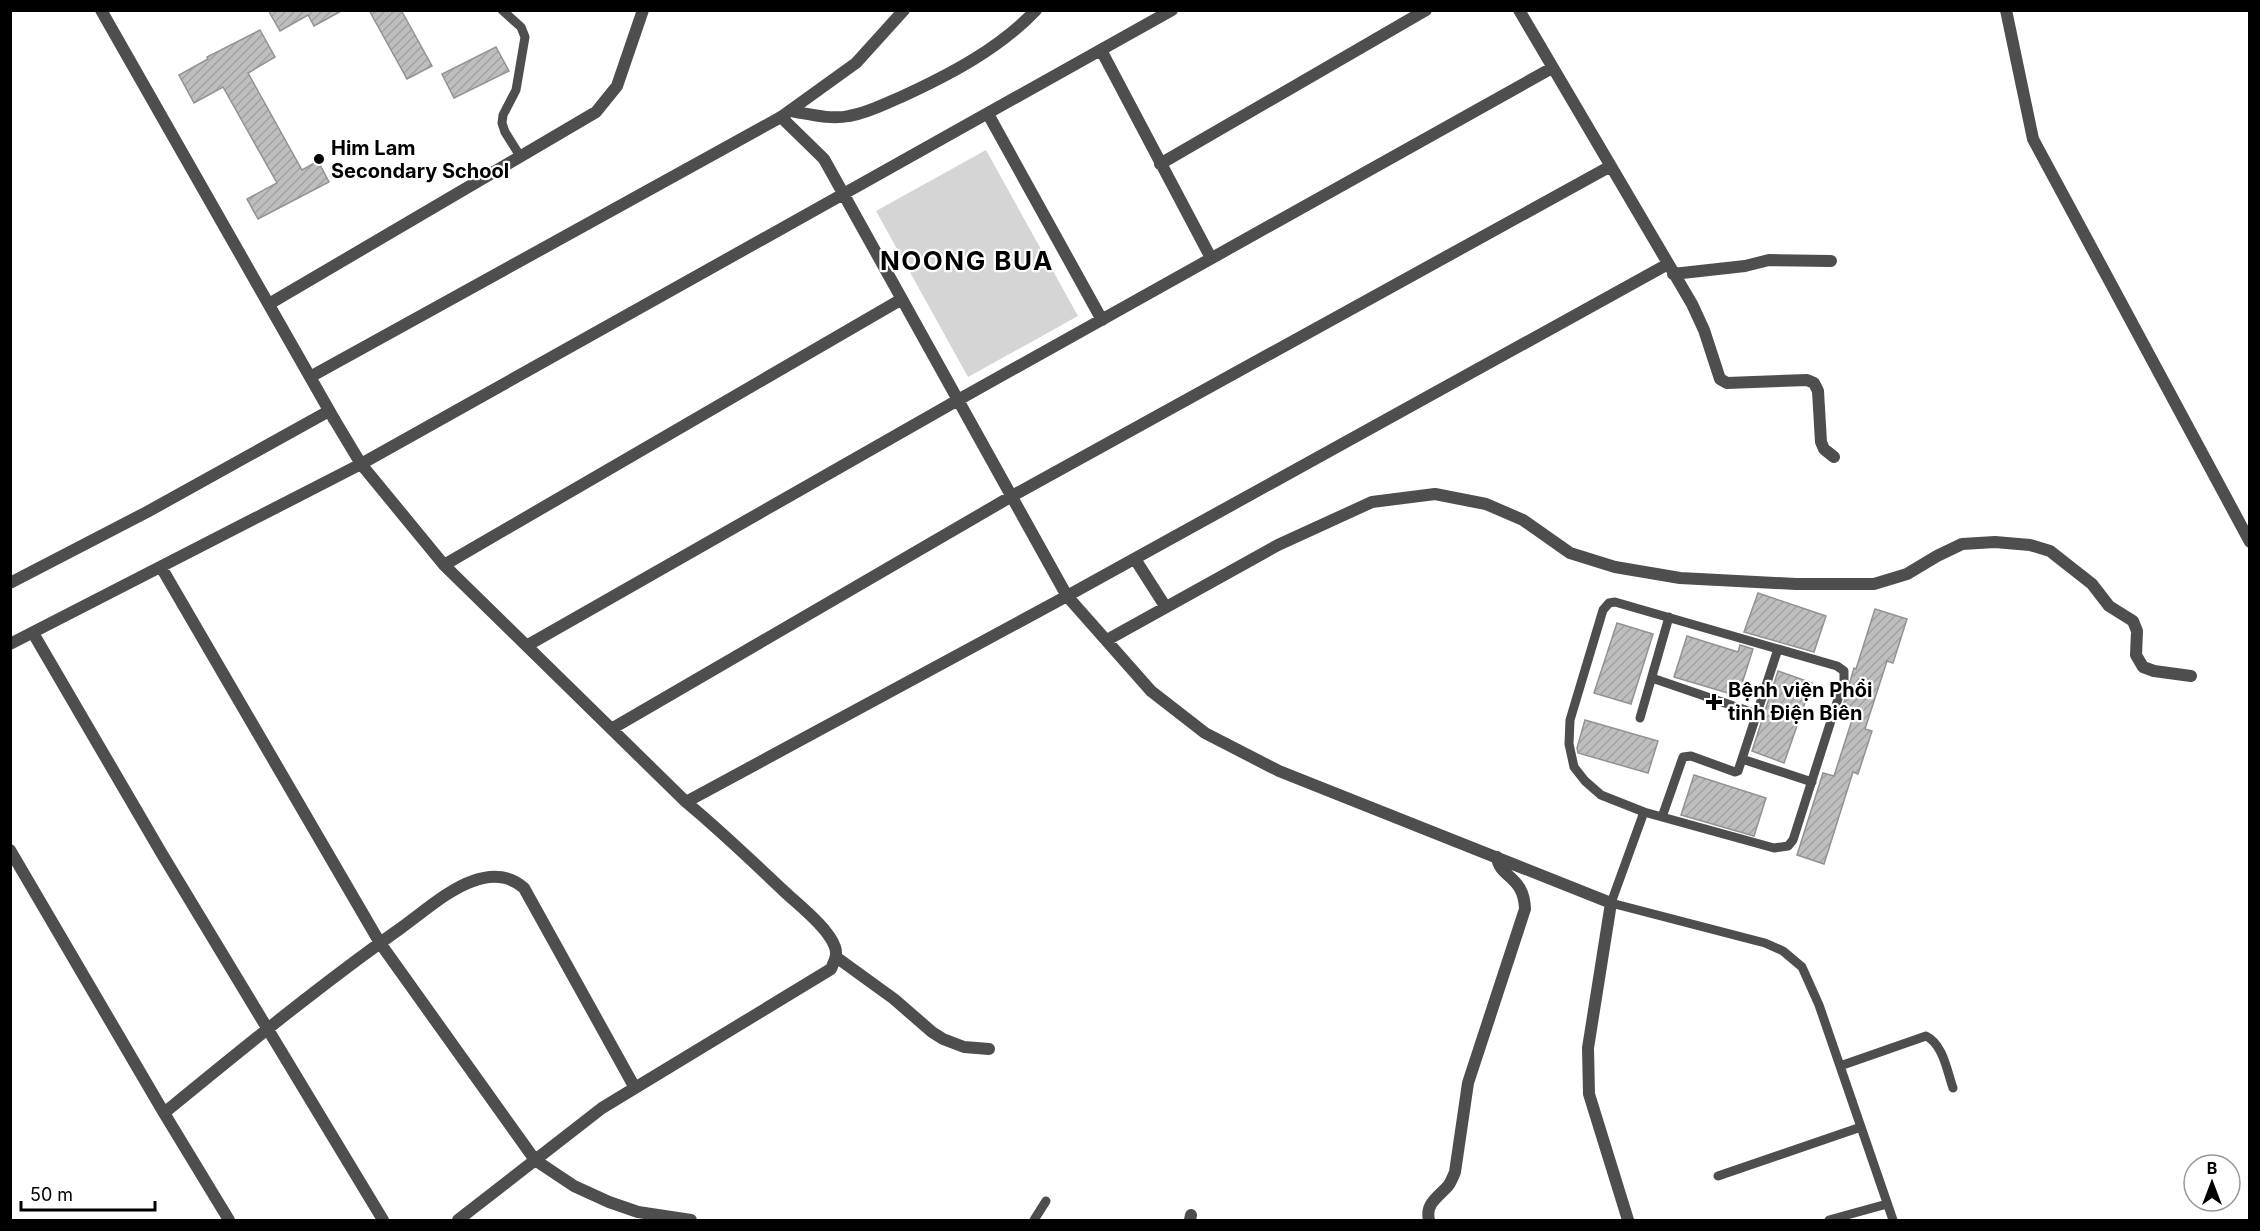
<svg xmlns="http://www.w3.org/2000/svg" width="2260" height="1231" font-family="Inter,sans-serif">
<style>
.green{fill:#d5d5d5}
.building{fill:url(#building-hatch);stroke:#929292;stroke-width:1.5}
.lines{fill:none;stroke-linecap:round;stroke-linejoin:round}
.service{stroke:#4e4e4e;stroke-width:9}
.minor{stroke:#4e4e4e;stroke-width:12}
.tertiary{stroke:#4e4e4e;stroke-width:12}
.poi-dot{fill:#000;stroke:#fff;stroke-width:2}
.labels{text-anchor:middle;stroke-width:4.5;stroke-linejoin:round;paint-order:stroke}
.poi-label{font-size:20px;font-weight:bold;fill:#000;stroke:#fff;text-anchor:start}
.district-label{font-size:26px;font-weight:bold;letter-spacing:1.5px;fill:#000;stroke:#fff}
</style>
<defs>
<pattern id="building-hatch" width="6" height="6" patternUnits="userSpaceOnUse" patternTransform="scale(1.5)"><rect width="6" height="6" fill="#bebebe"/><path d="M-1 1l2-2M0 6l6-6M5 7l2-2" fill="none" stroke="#a2a2a2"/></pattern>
</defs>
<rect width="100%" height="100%" fill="#fff"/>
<!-- green -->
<path class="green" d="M986,150L1078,316L968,377L876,211Z"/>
<!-- building -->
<path class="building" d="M268,10H343L314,26L308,15L280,31Z
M369,10H401L432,66L407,79Z
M260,30L275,57L248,73L302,170L318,161L329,182L258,219L247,199L277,183L223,87L194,103L179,75L208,59L207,57Z
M496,47L509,71L454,98L442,74Z
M1758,593L1826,616L1814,652L1744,632Z
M1875,609L1907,619L1893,663L1887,661L1865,729L1872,731L1858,774L1853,772L1824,864L1797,855L1823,773L1834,776L1852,720L1840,716L1854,668L1856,669Z
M1617,623L1653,634L1631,704L1594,693Z
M1687,636L1738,652L1740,645L1753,649L1738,696L1674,677Z
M1778,671L1812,683L1784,763L1752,751Z
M1585,720L1658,741L1648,773L1578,753L1577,748Z
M1694,775L1766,798L1754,836L1681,815Z"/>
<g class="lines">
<!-- service -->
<path class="service" d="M502,10L521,27L525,37L516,90L503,115L502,123L505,132L520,156
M1615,602L1837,666L1844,671V680L1793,840L1788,846L1774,848L1644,812L1601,795L1585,781L1574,767L1569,744L1570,720L1603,610L1609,603Z
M1652,678L1757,714
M1640,718L1669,617
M1742,759L1812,782
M1644,812L1611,903L1765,943L1783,951L1802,967L1819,1005L1893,1220
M1662,817L1683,757L1691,756L1735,772L1738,771L1778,649
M1840,1066L1926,1036C1943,1044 1947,1071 1953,1088
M1718,1176L1861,1127
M1034,1220L1046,1201
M1829,1220L1887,1204"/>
<!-- minor -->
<path class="minor" d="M1519,10L1692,304L1704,330L1720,379L1727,383L1807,380L1814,383L1818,391L1821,442L1824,449L1834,457
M1101,50L1211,258
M790,111C809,114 830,120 849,116C868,113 884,104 901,97C949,75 999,49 1036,10
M988,114L1102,320
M781,117L824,159L1067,596L1151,691L1205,733L1279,771L1611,903L1588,1048L1589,1094L1628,1220
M1160,164L1426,10
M1673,274L1745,266L1769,260L1831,261
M269,304L596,112L617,86L643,10
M1135,559L1165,606
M444,565L902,299
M161,567L380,943L535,1160L574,1186L609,1202L638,1212L691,1220
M10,583L147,512L329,411
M33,633L162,854L383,1220
M1107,640L1278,545L1372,502L1435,494L1486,504L1523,520L1570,553L1615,567L1680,578L1796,584H1874L1907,574L1937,556L1962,544L1995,542L2030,545L2050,551L2092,584L2109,606L2133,621L2137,631L2136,655L2143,667L2154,671L2191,676
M10,644L361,464L334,419
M528,645L958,400L1552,68
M613,728L1012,496L1609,167
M686,802L1067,596L1668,264
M10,850L164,1113L229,1220
M836,957L894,999L932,1032L943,1039L964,1047L989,1049
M164,1113C241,1050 319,986 401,928C422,913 449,889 473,881C492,874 509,875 524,888L635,1088
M458,1220L602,1108L831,969C834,961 838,956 835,947C828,928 801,907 786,893C753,862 721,831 686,802L444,565L361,464L1172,10
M1190,1220L1191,1215
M1429,1220C1425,1204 1438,1197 1448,1186C1451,1182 1453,1177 1455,1172L1468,1083L1525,909C1524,875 1499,878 1497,857"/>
<!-- tertiary -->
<path class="tertiary" d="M101,10L334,419
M2006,10L2033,139L2250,542
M310,377L781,117L856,63L904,10"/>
</g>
<!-- markers -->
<g class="poi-dot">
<circle cx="319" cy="159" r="6"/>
<path d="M1711 693h6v6h6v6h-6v6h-6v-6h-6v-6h6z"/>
</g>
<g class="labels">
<!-- poi labels -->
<g class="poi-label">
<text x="331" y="155">Him Lam<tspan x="331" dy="23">Secondary School</tspan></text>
<text x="1728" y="697">Bệnh viện Phổi<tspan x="1728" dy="23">tỉnh Điện Biên</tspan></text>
</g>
<!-- district labels -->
<g class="district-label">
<text x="967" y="270">NOONG BUA</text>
</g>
</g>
<!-- border -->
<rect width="2260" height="1231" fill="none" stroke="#000000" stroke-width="24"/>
<!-- north arrow -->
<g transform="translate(2212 1183)"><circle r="28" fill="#ffffff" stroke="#999999" stroke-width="1.5"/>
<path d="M0-4.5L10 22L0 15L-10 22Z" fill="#000000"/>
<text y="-9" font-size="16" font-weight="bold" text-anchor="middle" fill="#000000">B</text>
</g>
<!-- scale -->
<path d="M21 1201v9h134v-9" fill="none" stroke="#000000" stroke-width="3"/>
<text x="30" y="1201" font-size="18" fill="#000000" stroke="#ffffff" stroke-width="4.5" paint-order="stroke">50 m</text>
</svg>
